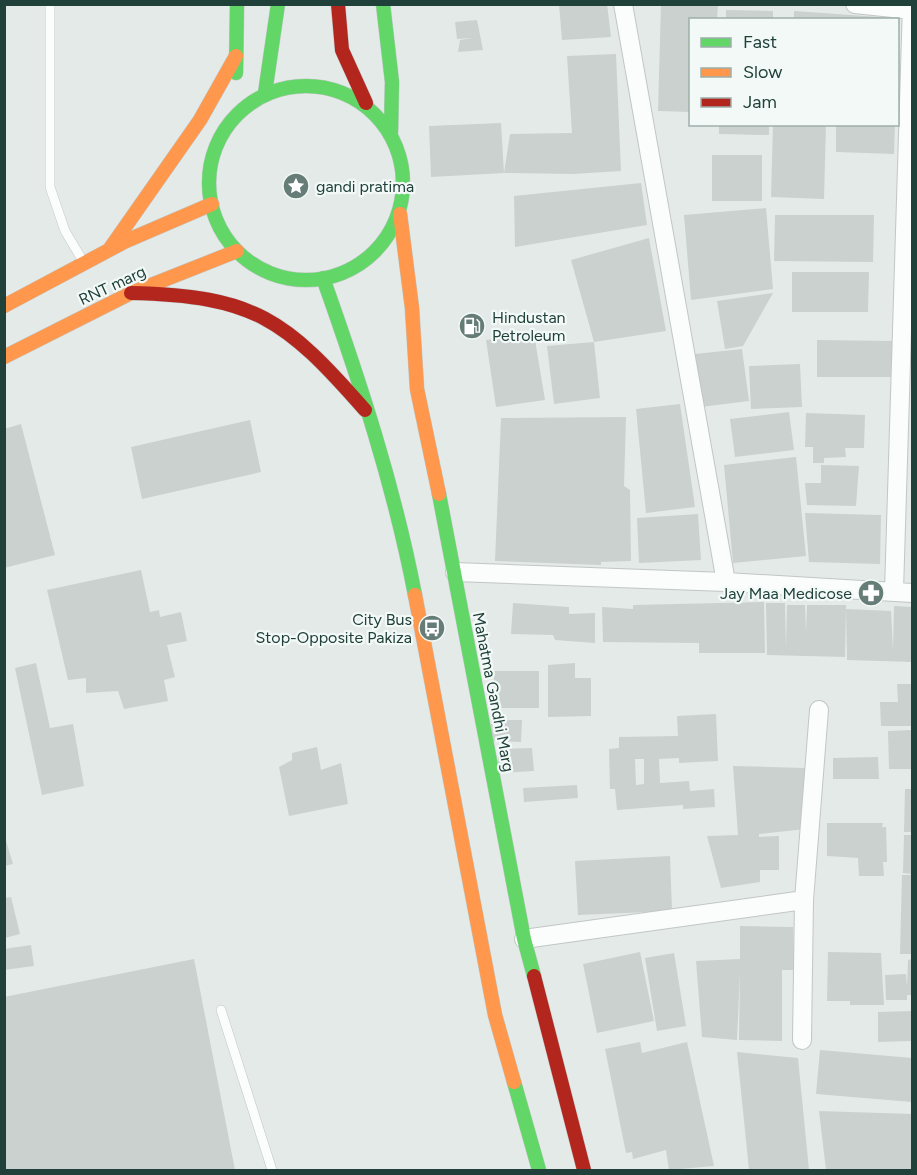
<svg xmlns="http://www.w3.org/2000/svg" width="917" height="1175" font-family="Figtree,sans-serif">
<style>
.building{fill:#cbd1cf;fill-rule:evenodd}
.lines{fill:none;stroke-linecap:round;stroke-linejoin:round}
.lane-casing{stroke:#c1c7c5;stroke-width:10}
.street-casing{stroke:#c1c7c5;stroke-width:20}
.fast-casing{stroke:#c0c8c6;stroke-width:15}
.slow-casing{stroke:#c0c8c6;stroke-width:15}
.jam-casing{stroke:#c0c8c6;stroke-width:15}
.lane{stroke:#fbfcfc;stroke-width:9}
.street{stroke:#fbfcfc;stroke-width:18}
.fast{stroke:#63d668;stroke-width:14}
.slow{stroke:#ff974d;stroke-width:14}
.jam{stroke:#b3261e;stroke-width:14}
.labels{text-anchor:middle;stroke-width:4.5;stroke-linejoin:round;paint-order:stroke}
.poi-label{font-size:16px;fill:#20403a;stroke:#f2f9f6;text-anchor:start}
.street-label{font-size:16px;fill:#20403a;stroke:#f2f9f6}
</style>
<rect width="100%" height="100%" fill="#e4eae8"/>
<!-- building -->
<path class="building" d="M559,4H607L611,37L562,40Z
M661,4H718L717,20H690V112L658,111Z
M726,10L773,11V20H726Z
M794,11L894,18V20H794Z
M477,20L483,50L458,52L460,40L472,38L457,39L455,22Z
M616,54L621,171L573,174L504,173L510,134L572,133L567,56Z
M501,123L504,173L431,177L429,126Z
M719,124H769V135L719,134Z
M773,124H826L824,199L771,197Z
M836,124H895L894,154L836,152Z
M712,155H762V201H712Z
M641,183L647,225L515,247L514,196Z
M766,208L773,289L691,300L684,215Z
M775,215H874L873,262L774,261Z
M649,238L666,331L594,342L571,260Z
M792,272H869L868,312H792Z
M773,293L743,346L725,349L717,301Z
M534,334L545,400L496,407L486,340Z
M817,340L893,341L892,377H817Z
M594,342L600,398L554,404L547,346Z
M742,349L749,401L701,407L695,354Z
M800,364L802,407L751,409L749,366Z
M680,404L695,507L646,513L636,409Z
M789,412L794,450L735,457L730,419Z
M806,413L865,415L864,448H845L846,457L824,458V463H813V447H805Z
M626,417L624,486L630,490L631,561L601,562V565L495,561L501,418Z
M250,420L261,472L142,499L131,447Z
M21,424L55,555L4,568V429Z
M796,457L806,556L733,563L724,465Z
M821,465L859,466L856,506L807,505L805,483H821Z
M805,513L881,515L880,564L809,562Z
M698,514L701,560L639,563L637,518Z
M141,570L150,612L159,610L160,617L181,612L187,641L167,645L175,677L164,680L168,701L124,709L118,691L86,693V678L68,680L47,590Z
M764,602L765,653H699V643L603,642L602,607L633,609V605Z
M513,603L569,607V614L595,613V643L555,640L553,635L511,634Z
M766,603H785L786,649L787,605H805L806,632L807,605H846L845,657L767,655Z
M894,606L912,607V662L847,660L846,609L891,611L893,650Z
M36,663L50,728L73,724L84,786L42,795L15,668Z
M575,663V678H591V716L548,717V665Z
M494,671H539V708H494Z
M897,684H912V726H881L880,702H898Z
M716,714L718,761L679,763V758L659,759L660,783L689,781L690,791L714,789L715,807L683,809V805L617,810L615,789H610L609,749L619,748V737L678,736L677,716ZM635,759H644V784L636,785Z
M491,720H522L521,742L491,741Z
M912,730V769H889L888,731Z
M317,747L321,770L341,763L348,804L289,816L279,767L292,760V753Z
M532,748L534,771L498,773V749Z
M878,757L879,779H833V758Z
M733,766L805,768V829L759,834V837L779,836V870H760V882L721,888L707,836L738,835Z
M577,785L578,798L524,802L523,788Z
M905,789H912V832H904Z
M827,823H883L882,827H886L887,862H883L884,876H859L858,858L827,856Z
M4,834L13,864L4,866Z
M904,835H912V874L903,873Z
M670,856L672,911L578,915L575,861Z
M902,875H912V954H900Z
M11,897L20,934L5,938V898Z
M740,926L793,927L794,970H782V1041L739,1040L740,972L737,1040L702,1037L696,961L740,959Z
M31,945L34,966L4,970V949Z
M640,952L654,1021L597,1033L583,964Z
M828,952L881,953L884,1005H850V1001H827Z
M674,953L686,1026L657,1031L645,958Z
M194,959L235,1170H4V997Z
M912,959V995H907V1000H886L885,975L906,974L907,987L908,960Z
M912,1011V1041L878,1042V1012Z
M640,1042L642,1053L687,1042L714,1166L669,1170L666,1150L633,1159L632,1152L626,1153L605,1049Z
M820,1050L912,1058V1102L816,1094Z
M737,1052L798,1058L809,1170H749Z
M819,1111L912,1114V1170H826Z"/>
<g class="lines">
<defs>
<path id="lane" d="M50,4V187L65,231L83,261
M221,1010L272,1170"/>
<path id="street" d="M623,4L726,582
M855,4L912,10
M455,572L726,582L912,593
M894,591L912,4
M524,939L804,900
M802,1040L804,900L819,710"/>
<path id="fast" d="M383,4L392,82L391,132
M236,73L237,4
M209 183a97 97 0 1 1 194 0a97 97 0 1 1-194 0Z
M265,93L278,4
M323,278C360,382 394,486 415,595
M439,494L524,939L534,976
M514,1082L539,1170"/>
<path id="slow" d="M400,214L412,308L417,389L439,494
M109,250L200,120L236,56
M4,306L126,241L212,204
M4,357L131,293L237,251
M415,595L495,1015L514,1082"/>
<path id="jam" d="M338,4L342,50L366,103
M131,293C255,296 285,319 365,410
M534,976L584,1170"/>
</defs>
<!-- lane casing -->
<use href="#lane" class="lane-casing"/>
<!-- street casing -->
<use href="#street" class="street-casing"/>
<!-- fast casing -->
<use href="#fast" class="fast-casing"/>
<!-- slow casing -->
<use href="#slow" class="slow-casing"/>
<!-- jam casing -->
<use href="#jam" class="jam-casing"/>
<!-- lane -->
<use href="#lane" class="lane"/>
<!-- street -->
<use href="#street" class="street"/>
<!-- fast -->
<use href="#fast" class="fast"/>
<!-- slow -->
<use href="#slow" class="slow"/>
<!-- jam -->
<use href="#jam" class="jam"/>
</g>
<!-- icons -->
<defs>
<symbol id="sight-disc" viewBox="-11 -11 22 22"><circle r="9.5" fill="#657c77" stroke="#f2f9f6"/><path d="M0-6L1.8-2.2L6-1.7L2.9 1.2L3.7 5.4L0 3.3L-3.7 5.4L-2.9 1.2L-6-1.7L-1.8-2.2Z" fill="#fff"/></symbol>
<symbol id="fuel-disc" viewBox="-11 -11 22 22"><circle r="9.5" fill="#657c77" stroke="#f2f9f6"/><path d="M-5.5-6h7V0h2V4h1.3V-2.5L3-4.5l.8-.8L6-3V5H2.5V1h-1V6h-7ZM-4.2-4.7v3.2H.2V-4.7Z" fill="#fff"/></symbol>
<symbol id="pharmacy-disc" viewBox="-11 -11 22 22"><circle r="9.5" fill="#657c77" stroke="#f2f9f6"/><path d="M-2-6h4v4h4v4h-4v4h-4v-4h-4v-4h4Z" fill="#fff"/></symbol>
<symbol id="bus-disc" viewBox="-11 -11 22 22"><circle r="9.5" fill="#657c77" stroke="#f2f9f6"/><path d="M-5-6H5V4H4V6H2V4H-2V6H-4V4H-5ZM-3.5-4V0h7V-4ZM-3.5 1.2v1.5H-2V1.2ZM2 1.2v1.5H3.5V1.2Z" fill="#fff"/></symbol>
</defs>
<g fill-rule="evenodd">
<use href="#sight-disc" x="281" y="171" width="30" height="30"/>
<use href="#fuel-disc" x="457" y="311" width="30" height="30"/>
<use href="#pharmacy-disc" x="856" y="578" width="30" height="30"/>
<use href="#bus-disc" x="417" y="613" width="30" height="30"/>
</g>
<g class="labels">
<!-- poi labels -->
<g class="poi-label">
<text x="316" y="192">gandi pratima</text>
<text x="492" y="323">Hindustan<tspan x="492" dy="18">Petroleum</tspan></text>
<text x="852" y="599" text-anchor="end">Jay Maa Medicose</text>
<text x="412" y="625" text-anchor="end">City Bus<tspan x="412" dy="18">Stop-Opposite Pakiza</tspan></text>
</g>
<!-- street labels -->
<g class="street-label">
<text transform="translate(112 285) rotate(-25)" y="6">RNT marg</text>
<text transform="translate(494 692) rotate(79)" y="6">Mahatma Gandhi Marg</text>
</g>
</g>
<!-- border -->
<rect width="917" height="1175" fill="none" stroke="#20403a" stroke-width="12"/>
<!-- legend -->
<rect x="689" y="18" width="210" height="108" fill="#f2f9f6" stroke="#9eafab" stroke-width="1.5"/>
<rect x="701" y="38" width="30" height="9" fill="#63d668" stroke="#9eafab" stroke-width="1.5"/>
<text x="743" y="48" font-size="18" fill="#20403a">Fast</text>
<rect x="701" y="68" width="30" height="9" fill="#ff974d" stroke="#9eafab" stroke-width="1.5"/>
<text x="743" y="78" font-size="18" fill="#20403a">Slow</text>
<rect x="701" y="98" width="30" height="9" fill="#b3261e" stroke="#9eafab" stroke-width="1.5"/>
<text x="743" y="108" font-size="18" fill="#20403a">Jam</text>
</svg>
